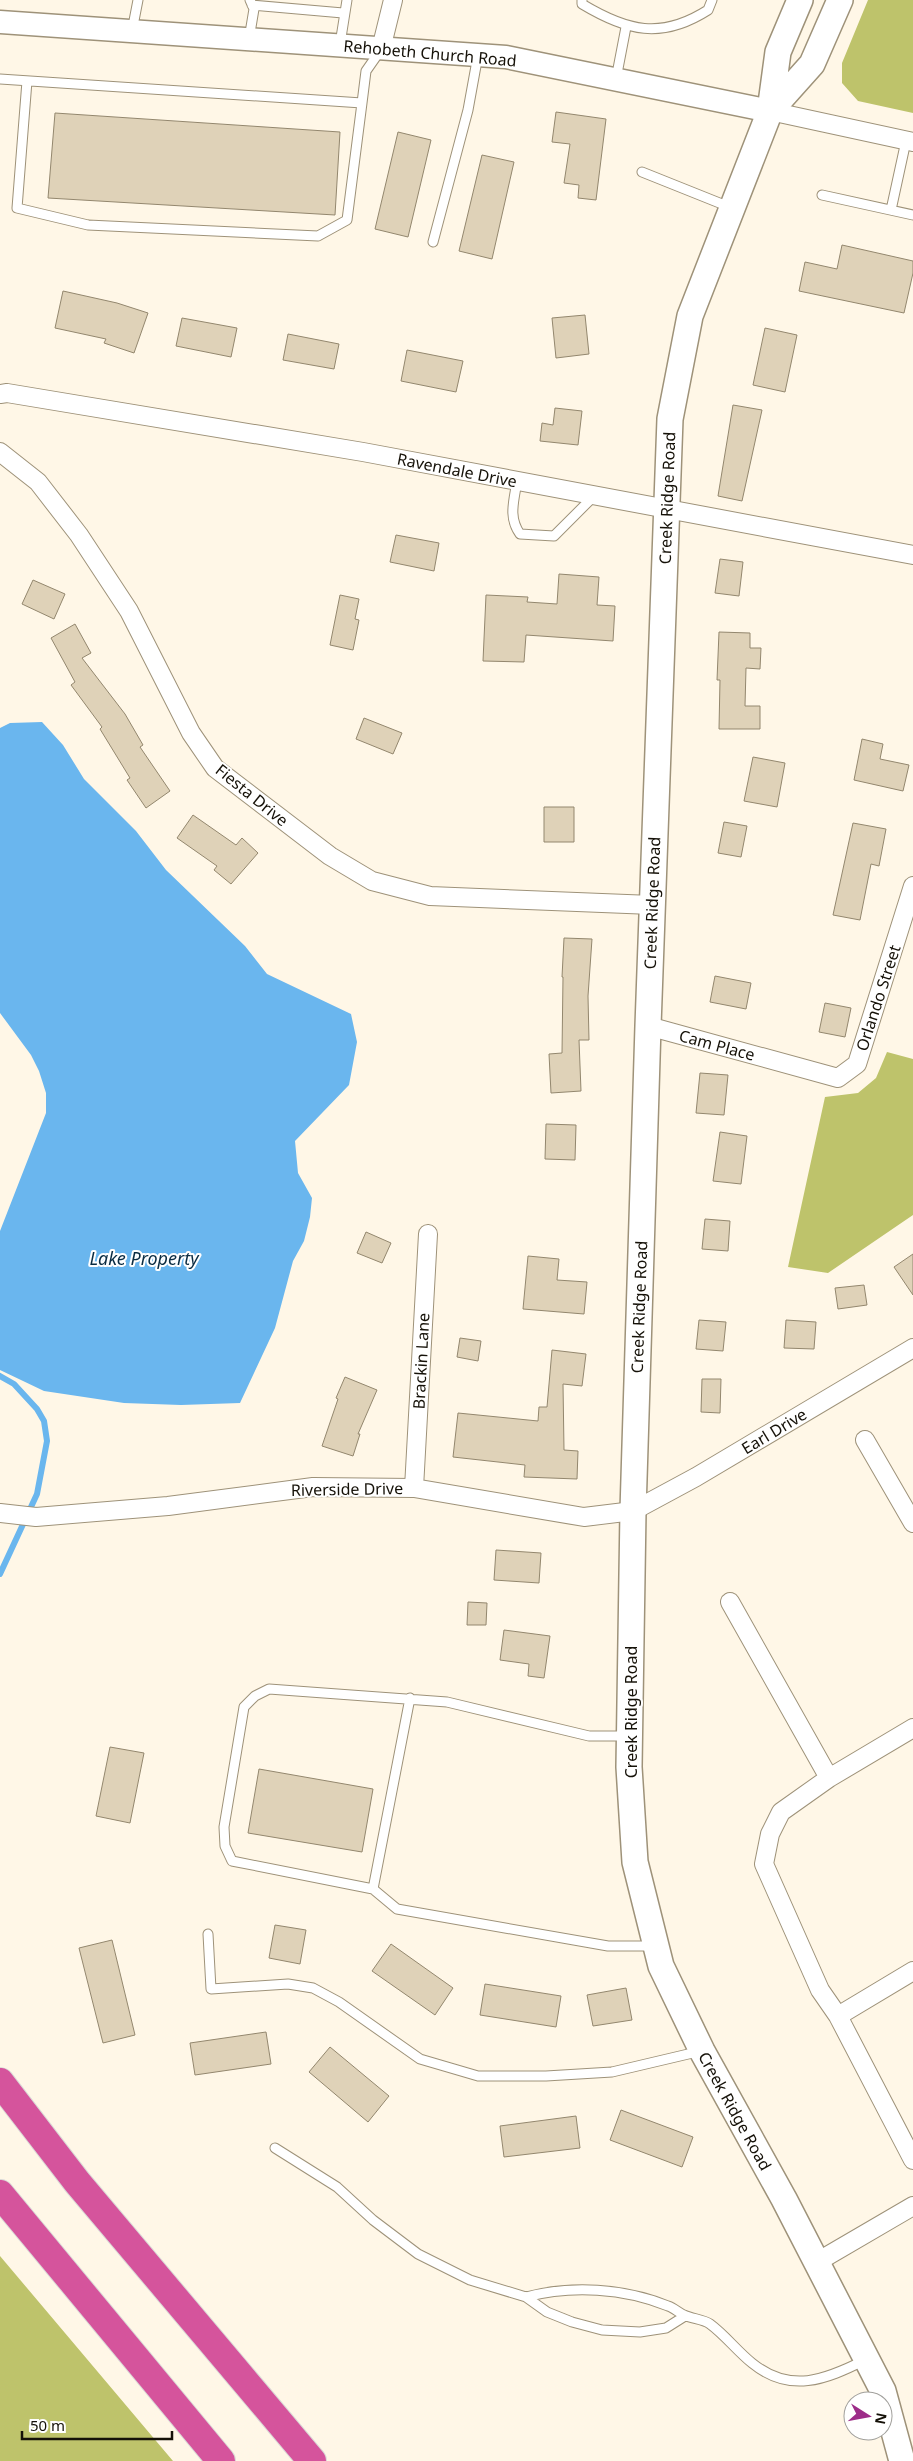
<svg xmlns="http://www.w3.org/2000/svg" width="913" height="2461" font-family="'Noto Sans',sans-serif">
<style>
.forest{fill:#bec36b}
.water{fill:#6ab6ee}
.lines{fill:none;stroke-linecap:round;stroke-linejoin:round}
.stream{stroke:#6ab6ee;stroke-width:6}
.building{fill:#dfd2b8;stroke:#93876e}
.service-casing{stroke:#9e9279;stroke-width:11}
.minor-casing{stroke:#9e9279;stroke-width:20}
.tertiary-casing{stroke:#9e9279;stroke-width:25}
.secondary-casing{stroke:#9e9279;stroke-width:28}
.motorway-casing{stroke:#dad9d7;stroke-width:30}
.service{stroke:#fff;stroke-width:9}
.minor{stroke:#fff;stroke-width:18}
.tertiary{stroke:#fff;stroke-width:22}
.secondary{stroke:#fff;stroke-width:25}
.motorway{stroke:#d5549c;stroke-width:28}
.labels{text-anchor:middle;stroke-width:4;stroke-linejoin:round;paint-order:stroke}
.street-label{font-size:16px;fill:#151108;stroke:#fff}
.water-label{font-size:18px;font-style:italic;fill:#0a2c43;stroke:#fff}
</style>
<rect width="100%" height="100%" fill="#fff7e7"/>
<!-- forest -->
<path class="forest" d="M868,0H913V113L858,101L842,83V63Z
M887,1052L913,1059V1215L828,1273L788,1267L825,1097L858,1093L876,1078Z
M0,2256L173,2461H0Z"/>
<!-- water -->
<path class="water" d="M42,722L63,745L84,779L136,831L166,870L245,946L267,974L351,1014L357,1042L349,1085L295,1141L298,1173L312,1198L310,1217L304,1241L293,1261L275,1328L240,1403L181,1405L124,1403L44,1391L0,1370V1231L46,1113V1093L39,1071L31,1055L0,1013V728L10,723Z"/>
<g class="lines">
<!-- stream -->
<path class="stream" d="M0,1376L14,1384L37,1409L44,1421L47,1441L37,1494L0,1574"/>
</g>
<!-- building -->
<path class="building" d="M556,112L606,119L596,200L578,198L579,185L564,183L570,144L552,142Z
M55,113L340,132L335,215L48,198Z
M398,132L431,140L408,237L375,229Z
M482,155L514,162L492,259L459,251Z
M842,245L913,261V273L904,313L799,291L805,262L837,269Z
M63,291L117,303L148,313L134,353L104,343L106,339L55,328Z
M585,315L589,354L556,358L552,318Z
M182,318L237,328L231,357L176,346Z
M765,328L797,335L785,392L753,385Z
M288,334L339,344L334,369L283,360Z
M407,350L463,361L456,392L401,381Z
M733,405L762,410L742,501L718,496Z
M555,408L582,411L578,445L540,441L542,423L553,425Z
M396,535L439,543L434,571L390,562Z
M720,559L743,562L739,596L715,593Z
M559,574L599,577L597,605L615,606L613,641L526,635L524,662L483,661L486,595L528,597L527,602L557,604Z
M33,580L65,594L54,619L22,604Z
M340,595L359,599L355,619L359,620L353,650L330,645Z
M75,624L91,653L82,658L125,714L143,745L140,747L170,791L146,808L127,780L130,778L100,729L102,727L71,685L75,682L51,638Z
M719,632L750,633V648H761L760,669L746,668L745,706H760V729H719L720,680H717Z
M364,718L402,733L393,754L356,739Z
M862,739L883,744L880,759L909,765L903,791L854,780Z
M753,757L785,763L777,807L744,801Z
M544,807H574V842H544Z
M193,815L236,845L242,838L258,853L231,884L214,870L217,866L177,838Z
M724,822L747,826L741,857L718,853Z
M853,823L886,829L879,866L871,864L860,920L833,915Z
M564,938L592,939L588,996L589,1040H579L581,1091L551,1093L549,1054L562,1053L563,977H562Z
M715,976L751,983L746,1009L710,1002Z
M825,1003L851,1008L845,1037L819,1032Z
M700,1073L728,1075L724,1115L696,1113Z
M546,1124L576,1125L575,1160L545,1159Z
M720,1132L747,1136L741,1184L713,1181Z
M705,1219L730,1221L728,1251L702,1249Z
M366,1232L391,1243L382,1263L357,1253Z
M913,1254V1295L894,1267Z
M528,1256L559,1259L557,1280L587,1282L584,1314L523,1309Z
M864,1285L867,1305L838,1309L835,1288Z
M699,1320L726,1322L723,1351L696,1349Z
M786,1320L816,1322L814,1349L784,1348Z
M460,1338L481,1341L478,1361L457,1357Z
M552,1350L586,1354L582,1386L563,1384L564,1450L578,1451L577,1479L524,1477L525,1465L453,1457L458,1413L538,1421L539,1407H547Z
M345,1377L377,1390L358,1434H360L353,1456L322,1446L338,1399L336,1398Z
M702,1379H721L720,1413L701,1412Z
M496,1550L541,1553L539,1583L494,1580Z
M468,1602L487,1603L486,1625H467Z
M504,1630L550,1636L544,1678L528,1676L529,1664L500,1660Z
M110,1747L144,1753L130,1823L96,1816Z
M259,1769L373,1789L362,1852L248,1833Z
M275,1925L306,1930L300,1964L269,1958Z
M112,1940L135,2035L103,2043L79,1948Z
M391,1944L453,1988L435,2015L372,1971Z
M485,1984L561,1996L556,2027L480,2015Z
M626,1988L632,2020L593,2026L587,1995Z
M266,2032L271,2064L195,2075L190,2043Z
M330,2047L389,2096L368,2122L309,2072Z
M621,2110L693,2137L682,2167L610,2140Z
M576,2116L580,2148L504,2157L500,2126Z"/>
<g class="lines">
<defs>
<path id="service" d="M582,0V4C627,31 661,40 708,10L712,0
M252,5L343,13
M132,31L138,0
M249,39L254,9L250,0
M340,44L347,0
M0,79L362,103L366,71L380,51
M616,79L626,27
M27,81L17,208L88,225L318,236L347,220L362,103
M642,172L732,208
M822,195L913,215
M891,210L906,141
M433,242L468,110L478,55
M517,481C514,501 508,517 520,534L554,536L594,496
M629,1736H589L447,1702L269,1689L255,1696L244,1707L224,1827L225,1846L232,1861L373,1889L397,1909L608,1946H655
M373,1889L410,1698
M208,1934L211,1989L288,1984L313,1988L339,2002L420,2059L478,2076H546L612,2072L701,2051
M275,2148L337,2187L373,2220L418,2254L470,2280L526,2297L547,2312L572,2322L602,2330L640,2332L666,2328L685,2316
M526,2297C571,2285 624,2288 668,2306C674,2308 679,2313 684,2315C692,2319 703,2319 710,2324C725,2335 737,2351 752,2363C790,2394 825,2380 865,2360"/>
<path id="minor" d="M381,49L393,0
M770,111L913,142
M0,394L7,393L363,452L913,555
M0,452L38,482L79,535L129,611L191,733L215,768L330,856L372,881L430,896L652,905
M648,1026L838,1078L857,1064L913,886
M865,1440L913,1523
M414,1488L428,1234
M0,1513L36,1517L168,1506L313,1487L414,1488L584,1517L633,1511L696,1477L913,1348
M730,1602L829,1778
M913,1728L829,1778L781,1812L770,1834L764,1864L820,1990L838,2016L913,2160
M838,2016L913,1971
M817,2262L913,2206"/>
<path id="tertiary" d="M0,22L506,57L770,111"/>
<path id="secondary" d="M800,0L778,52L770,111L690,316L670,419L648,1026L633,1511L629,1767L635,1862L661,1966L702,2051L784,2199L883,2391L902,2461
M770,111L812,64L840,0"/>
<path id="motorway" d="M0,2082L77,2182L312,2461
M0,2194L221,2461"/>
</defs>
<!-- service casing -->
<use href="#service" class="service-casing"/>
<!-- minor casing -->
<use href="#minor" class="minor-casing"/>
<!-- tertiary casing -->
<use href="#tertiary" class="tertiary-casing"/>
<!-- secondary casing -->
<use href="#secondary" class="secondary-casing"/>
<!-- motorway casing -->
<use href="#motorway" class="motorway-casing"/>
<!-- service -->
<use href="#service" class="service"/>
<!-- minor -->
<use href="#minor" class="minor"/>
<!-- tertiary -->
<use href="#tertiary" class="tertiary"/>
<!-- secondary -->
<use href="#secondary" class="secondary"/>
<!-- motorway -->
<use href="#motorway" class="motorway"/>
</g>
<g class="labels">
<!-- street labels -->
<g class="street-label">
<text transform="translate(430 53) rotate(5)" y="6">Rehobeth Church Road</text>
<text transform="translate(457 470) rotate(11)" y="6">Ravendale Drive</text>
<text transform="translate(667 498) rotate(-88)" y="6">Creek Ridge Road</text>
<text transform="translate(252 795) rotate(39)" y="6">Fiesta Drive</text>
<text transform="translate(652 903) rotate(-88)" y="6">Creek Ridge Road</text>
<text transform="translate(878 998) rotate(-72)" y="6">Orlando Street</text>
<text transform="translate(717 1045) rotate(15)" y="6">Cam Place</text>
<text transform="translate(639 1307) rotate(-88)" y="6">Creek Ridge Road</text>
<text transform="translate(421 1361) rotate(-87)" y="6">Brackin Lane</text>
<text transform="translate(774 1431) rotate(-31)" y="6">Earl Drive</text>
<text transform="translate(347 1489) rotate(-1)" y="6">Riverside Drive</text>
<text transform="translate(631 1712) rotate(-90)" y="6">Creek Ridge Road</text>
<text transform="translate(735 2111) rotate(61)" y="6">Creek Ridge Road</text>
</g>
<!-- water labels -->
<g class="water-label">
<text x="144" y="1265">Lake Property</text>
</g>
</g>
<!-- north arrow -->
<g transform="translate(868 2416) rotate(101)"><circle r="24" fill="#ffffff" stroke="#a1a09c"/>
<path d="M0-4L9 19L0 12L-9 19Z" fill="#9d2c88"/>
<text y="-8" font-size="14" font-weight="bold" text-anchor="middle" fill="#151108">N</text>
</g>
<!-- scale -->
<path d="M22 2431v8h150v-8" fill="none" stroke="#151108" stroke-width="2.5"/>
<text x="30" y="2431" font-size="15" fill="#151108" stroke="#ffffff" stroke-width="4" paint-order="stroke">50 m</text>
</svg>
